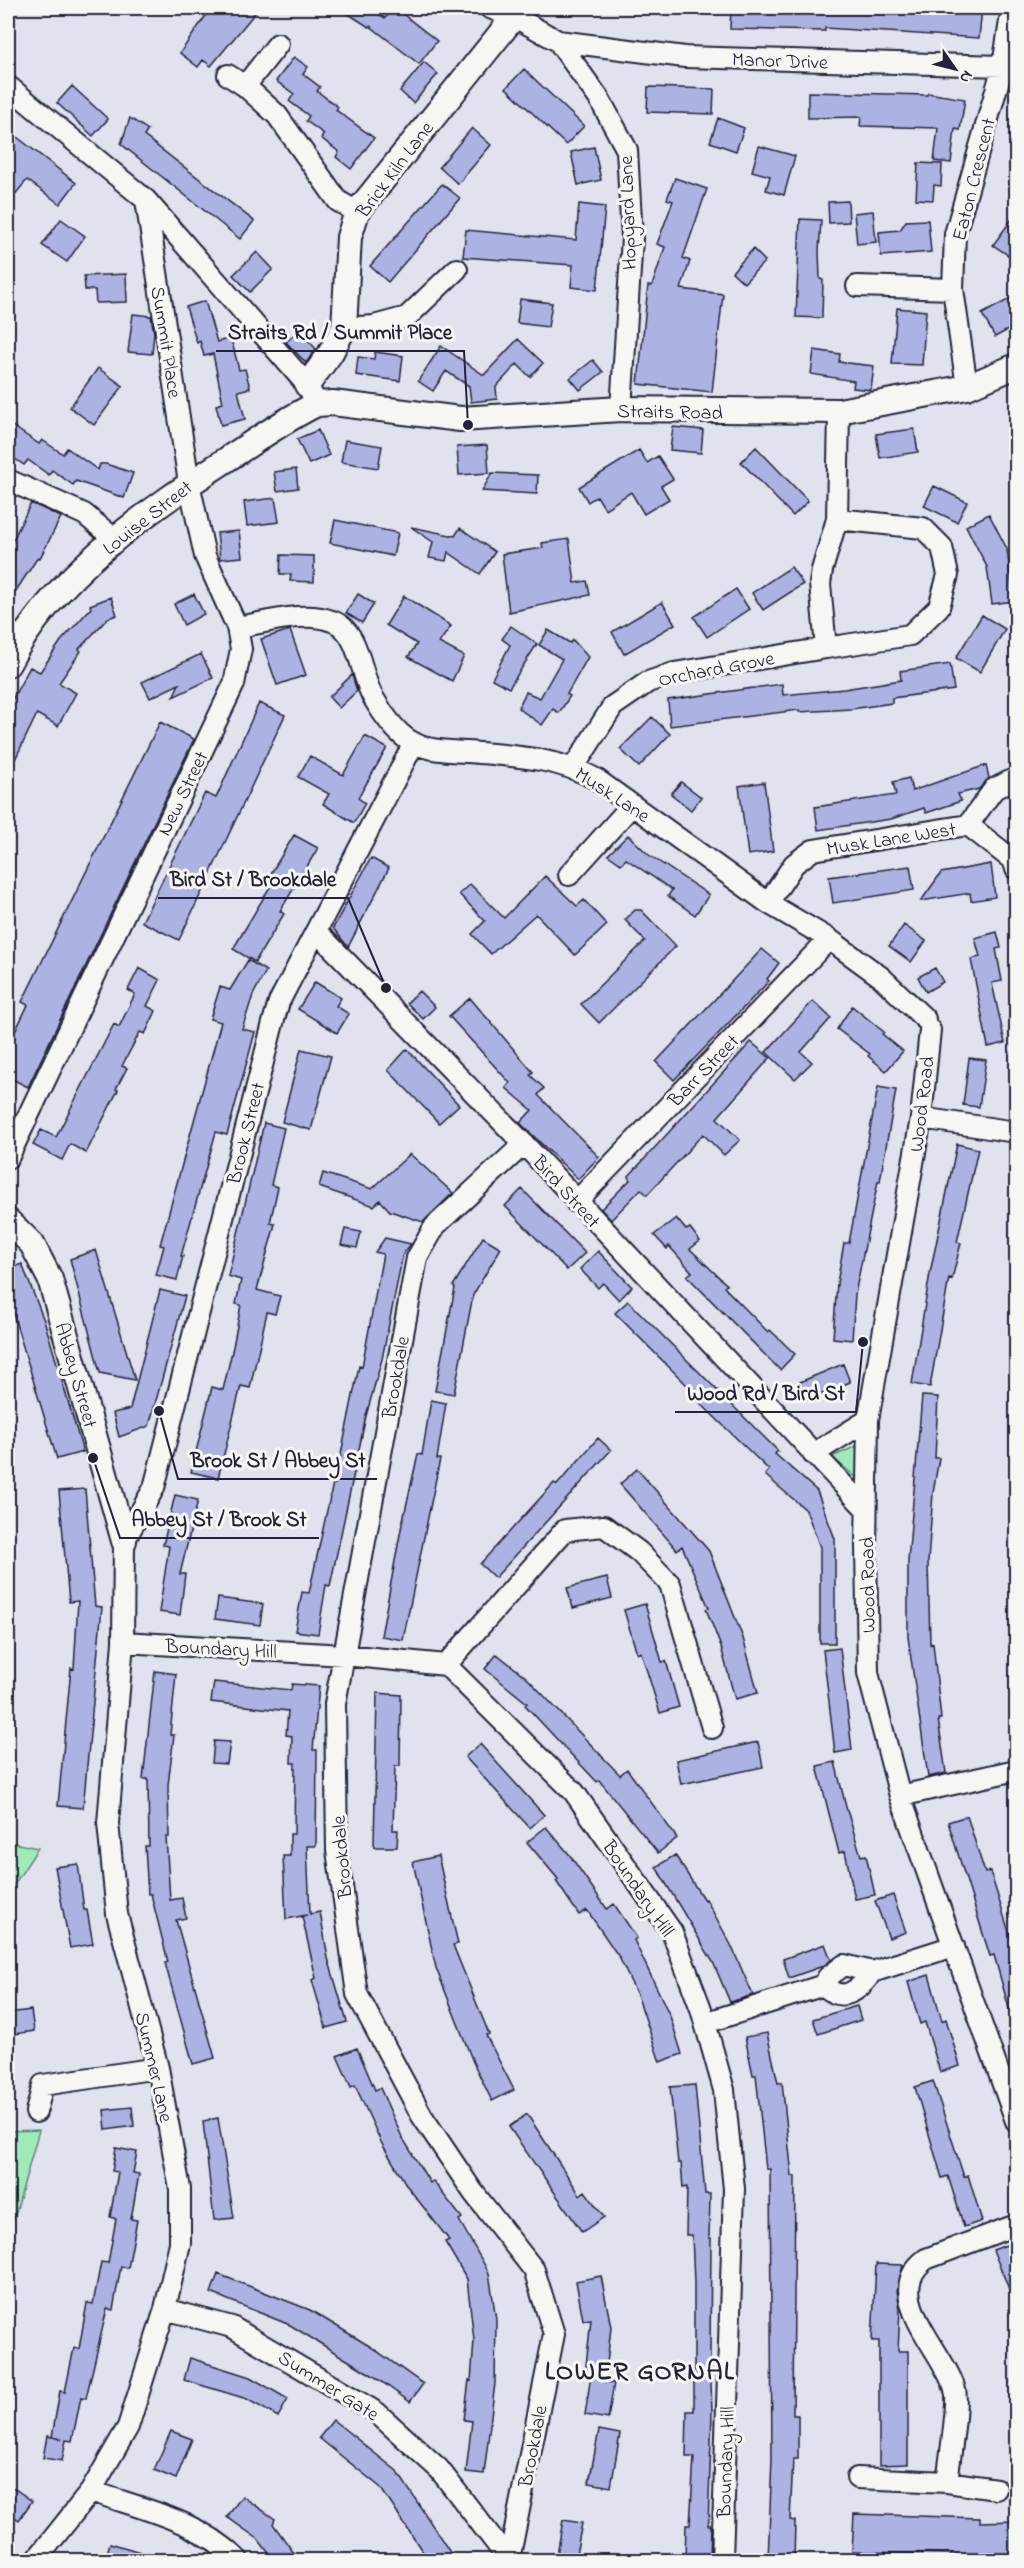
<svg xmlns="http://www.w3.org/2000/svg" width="1024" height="2568" font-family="'Indie Flower',sans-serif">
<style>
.green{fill:#a0eab9;stroke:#61867a;stroke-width:1.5}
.building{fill:#acb3e3;stroke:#22223b;stroke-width:1.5}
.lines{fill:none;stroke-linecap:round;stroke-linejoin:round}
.minor-casing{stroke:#22223b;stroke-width:24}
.tertiary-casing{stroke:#22223b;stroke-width:28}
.minor{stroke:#f6f6f2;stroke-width:20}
.tertiary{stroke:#f6f6f2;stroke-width:24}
.labels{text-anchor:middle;stroke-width:6;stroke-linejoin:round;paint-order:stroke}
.street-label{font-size:20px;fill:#22223b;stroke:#f6f6f2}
.district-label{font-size:26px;font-weight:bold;letter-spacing:1.5px;fill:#22223b;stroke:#f6f6f2}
.leader{fill:none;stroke:#22223b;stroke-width:2}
.callout-dot{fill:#22223b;stroke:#f6f6f2;stroke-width:2}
.callout-label{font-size:21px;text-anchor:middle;font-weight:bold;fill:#22223b;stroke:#f6f6f2;stroke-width:6;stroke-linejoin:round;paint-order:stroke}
</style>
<rect width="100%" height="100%" fill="#e0e2ee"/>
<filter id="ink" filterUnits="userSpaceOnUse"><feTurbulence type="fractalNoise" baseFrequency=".0167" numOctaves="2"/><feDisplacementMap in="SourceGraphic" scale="12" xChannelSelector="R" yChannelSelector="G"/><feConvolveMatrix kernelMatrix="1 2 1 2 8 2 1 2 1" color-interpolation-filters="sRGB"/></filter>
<g filter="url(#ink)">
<!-- green -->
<path class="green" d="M859,1445L857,1478L832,1457Z
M8,1575L14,1597L15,1706H8Z
M8,1842L38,1848L8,1894Z
M39,2130L8,2241V2131Z"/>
<!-- building -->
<path class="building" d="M211,8H259L211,66L203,60L198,67L180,53Z
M339,8H368L385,18L395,8L437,41L419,64L370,26L369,27Z
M731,8H982L979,38L825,28V31L730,29Z
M294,57L308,67L303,74L320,87L317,91L338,107L336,110L374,138L351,169L336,157L339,152L321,138L324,134L306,121L309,116L289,101L294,94L276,81Z
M424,62L438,74L413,103L400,91Z
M524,69L584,126L566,145L506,88Z
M72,86L108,119L93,136L57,103Z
M648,87L714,89L713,114L647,112Z
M808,92L927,95L928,93L965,99L960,130L955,129L951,163L934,161L938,128L860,126L861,117L808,118Z
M130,118L148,130L144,136L254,221L240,239L121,144Z
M718,118L744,128L736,151L710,142Z
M472,128L491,145L458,184L439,167Z
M8,130L76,183L60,204L27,180L8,203Z
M759,146L795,156L784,195L766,190L770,176L752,171Z
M594,147L601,180L578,185L571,152Z
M918,163L942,164L941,186L934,185L933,200L916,199Z
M675,178L707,189L683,258L690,261L681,289L723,294L712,392L638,384L648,286H652L665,247L657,244L673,201L667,199Z
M442,184L460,198L388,282L370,266Z
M848,201L849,222L829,223L828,202Z
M579,204L605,207L597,290L571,287L573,265L463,257L466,230L576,240Z
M873,211L876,242L857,244L854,213Z
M1017,212V261L993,245Z
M61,219L85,236L67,262L42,245Z
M800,219L821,220L819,251L820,279L823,280L822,318L796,317Z
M928,220L931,252L881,256L879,232L900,230L906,221Z
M753,249L765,261L744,283L732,272Z
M257,252L273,269L250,292L233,275Z
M126,274L127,302L96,303L95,290H85L84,276Z
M1017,295V325L995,337L982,314Z
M520,299L552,303L548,327L517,323Z
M205,301L217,342L231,338L239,370L245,369L250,388L238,391L245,419L221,425L216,405L223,403L213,354L204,356L200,341L197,343L186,307Z
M897,308L926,311L922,365L892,364Z
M133,314L151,316L154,333L152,354L128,352Z
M299,330L316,349L306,363L286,342Z
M518,339L543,363L530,377L517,364L496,387L497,399L471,402L469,386L446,371L433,391L418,381L441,346L484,375Z
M814,350L840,354L839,362L874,366L871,390L853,388L854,381L811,374Z
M375,352L403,356L400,381L356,375L358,357L374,359Z
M593,360L603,372L580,390L570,378Z
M98,368L123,386L94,425L70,407Z
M8,423L39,444L42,440L63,454L67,448L98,470L100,464H106L133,473L124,498L76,481L73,485L52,470L49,475L28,460L24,465L8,454Z
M673,427L703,430L701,453L670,450Z
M914,429L918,452L880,458L876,434Z
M318,430L329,455L309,464L297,439Z
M345,440L382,446L378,468L341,462Z
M487,445L489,473L459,475L457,447Z
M756,447L808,501L793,516L741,462Z
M639,450L647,463L658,456L673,479L661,486L669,499L644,514L631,492L605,509L597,496L588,502L579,487Z
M296,469L298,488L277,491L274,472Z
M492,473L538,475L537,494L482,491Z
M934,486L967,502L957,522L924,506Z
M275,498L279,522L247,526L244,502Z
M31,503L61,517L40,558L38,557L8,603V550Z
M989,514L1007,549L1014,601L992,604L987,567L966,526Z
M335,520L398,533L393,556L330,543Z
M411,527L455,536L460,528L495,552L480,574L448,552L446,561L429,558L433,542Z
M239,531L242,557L220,559L217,533Z
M569,539L575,583L587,581L590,595L509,612L502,554L543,548L542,543Z
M281,555L314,556V582L290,581L291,574H280Z
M791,567L803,584L763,610L752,593Z
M736,589L749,609L707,637L694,617Z
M194,594L204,614L184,625L174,604Z
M358,594L374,604L362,623L346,613Z
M404,596L451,626L439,643L464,656L452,681L408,657L417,644L386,625Z
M111,597L117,615L108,618L79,649L81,651L59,683L76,693L58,726L37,714L8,774V707L30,667L40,672L61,641L91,608L90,605Z
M662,602L675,624L624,654L612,632Z
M982,615L1005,629L980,672L956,658Z
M511,626L537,644L509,688L492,679L510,645L502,639Z
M290,630L306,675L277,685L261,639Z
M548,630L570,643L573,640L588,657L567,694L570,696L559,713L553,709L542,725L518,708L526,692L540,698L562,659L539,645Z
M201,654L213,678L173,697L179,684L150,698L142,682Z
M950,664L954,690L892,698V703L851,709L799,712V710L670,726L668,700L782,684L783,695L844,689L901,680L900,671Z
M352,675L357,691L339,708L329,697Z
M259,703L285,715L179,940L142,922L205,793L216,798Z
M652,717L670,734L639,767L620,749Z
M160,722L194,739L28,1087L8,1077V1046L28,1005L22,1002Z
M365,736L387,748L358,798L365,803L354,823L323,804L329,794L298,777L310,756L343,775Z
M986,765L989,778L979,789L958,794L961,801L926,813L924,808L891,819L818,830L815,807L896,795L893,782L909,778L912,791Z
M681,782L701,797L691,810L671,794Z
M764,782L773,851L748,855L739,786Z
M294,835L318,848L280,911L284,914L255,962L233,949L270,887L265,883Z
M628,835L649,855L709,895L695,915L668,896L672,890L626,859L621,864L608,855Z
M371,858L389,868L348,947L333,928Z
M991,864L995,897L971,901L970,893L921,901L941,873Z
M910,866L914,890L833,903L829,877Z
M545,876L577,906L584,900L607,925L575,955L536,914L491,954L472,934L485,921L459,894L470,884L504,918Z
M635,910H641L676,946L599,1023L581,1004L645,941L625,920Z
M904,925L926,941L911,962L889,946Z
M997,932L1001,948L996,949L1002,981L992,983L1005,1043L988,1047L971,959L980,957L975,938Z
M762,949L779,963L767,979L769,981L674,1080L656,1062Z
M248,960L266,971L253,995L242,1029L255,1032L227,1135L216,1132L181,1256H183L177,1280L156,1275L164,1246L160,1245L221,1022L210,1019L220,987L230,990Z
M139,968L160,980L147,1006L156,1011L145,1034L140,1032L122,1066L127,1068L116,1089L118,1090L86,1153L70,1144L62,1160L33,1145L41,1130L56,1137L114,1024L119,1027L135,994L128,990Z
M935,968L943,982L926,992L918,977Z
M315,982L341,998L336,1006L349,1014L337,1033L298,1009Z
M419,991L435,1007L423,1019L407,1003Z
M470,998L533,1072L530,1075L544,1088L538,1095L599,1157L578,1179L520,1123L532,1110L506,1088L510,1083L449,1016Z
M813,1001L831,1018L801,1052L812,1062L795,1079L766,1052Z
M852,1006L884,1032L882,1034L903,1051L886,1071L868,1056L870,1054L837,1029Z
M751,1042L770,1058L717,1118L740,1140L724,1155L703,1134L647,1195L641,1189L611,1220L601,1209L630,1180L628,1177Z
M301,1049L331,1056L311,1130L282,1122Z
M407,1049L459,1105L439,1123L388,1070Z
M969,1058L986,1060L979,1107L963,1105Z
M878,1087L896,1090L880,1181H878L855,1294L852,1340L833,1338L837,1283L844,1243H849Z
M264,1123L284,1128L271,1185L278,1187L270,1223L275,1224L257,1290L280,1296L275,1314L267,1312L250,1388L241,1386L218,1478L191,1472L212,1387L223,1390L233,1347L241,1305L236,1304L241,1280L228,1276Z
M957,1144L978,1149L957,1242L961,1243L952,1279L949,1278L930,1387L912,1384L930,1273Z
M410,1154L453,1193L423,1222L390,1211L380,1200L374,1206L319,1187L323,1173L372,1189Z
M522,1189L585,1253L567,1270L505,1206Z
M676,1218L686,1230L690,1228L700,1241L690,1249L727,1285L724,1287L768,1332L770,1330L795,1354L780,1370L687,1276L692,1272L669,1246L667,1249L654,1235Z
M345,1229L361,1232L357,1248L341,1245Z
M483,1237L501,1248L473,1295L454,1394L435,1391L455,1288L453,1286Z
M385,1238L411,1244L403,1254L382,1359L366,1416L330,1586L326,1585L318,1634L295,1631L302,1592L309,1593L333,1483L335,1484L359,1366L362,1367L383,1254L375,1252Z
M96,1250L135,1380L100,1373L70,1259Z
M598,1251L632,1287L619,1300L603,1283L598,1288L580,1269Z
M22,1264L45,1323L83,1452L57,1459L8,1297V1269Z
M160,1290L185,1296L149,1426L119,1437L113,1413L130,1409Z
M628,1301L778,1451L775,1454L817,1491L835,1539V1643H820V1547L806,1510L765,1475L769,1470L696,1399L698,1396L615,1313Z
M843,1364L850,1382L808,1400L800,1382Z
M922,1396L938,1397L935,1458H939L933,1493L928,1561L930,1644L933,1643L941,1719H938L946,1773L928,1777L908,1637V1561Z
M431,1400L446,1403L437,1459H440L403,1640L381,1636L401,1529L418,1454L422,1455Z
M598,1438L611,1450L495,1578L480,1564L554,1483L557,1485Z
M637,1469L709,1551L743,1638L758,1693L735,1699L721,1647L706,1609L709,1608L682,1546L677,1550L620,1484Z
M85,1489L95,1606L102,1607L83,1808L58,1806L71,1668L74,1669L78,1601L69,1602L59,1491Z
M175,1495L198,1500L180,1574H185L180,1615L159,1612L169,1546L163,1545Z
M607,1578L612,1598L573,1608L567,1588Z
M218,1598L263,1604L260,1625L215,1619Z
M645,1604L662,1662L666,1661L679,1707L660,1713L641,1652L637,1654L624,1610Z
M840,1648L852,1750L835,1753L823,1650Z
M497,1654L527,1678L620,1775L627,1769L677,1838L658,1853L599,1780L597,1782L565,1748L525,1705L527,1703L485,1669Z
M155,1671L176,1674L170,1735H174L168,1785L169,1837H166L170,1900L182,1898L186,1918L176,1920L215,2058L193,2064L165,1963L168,1962L151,1894H148L145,1846H149L148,1779H143Z
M214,1682L291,1690L292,1684L319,1686L313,1750H317L316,1846H307L310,1914L320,1912L328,1958L347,2022L326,2028L312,1980L316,1978L302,1916L307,1915L286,1919L283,1856H290V1834H294L295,1763H291L292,1736L286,1735L288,1711L211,1702Z
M377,1693L401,1695L400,1766H395L393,1830H398L397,1847H374Z
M214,1741L230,1742L227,1764L212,1763Z
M758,1742L763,1767L681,1784L676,1760Z
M480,1744L544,1815L530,1828L465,1757Z
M835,1762L846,1807L861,1856L866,1855L875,1895L855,1899L845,1851L839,1853L817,1766Z
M967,1816L985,1873L990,1871L1017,1958V2019H1012L994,1955L990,1956L948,1822Z
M546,1827L569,1854L607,1909L614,1904L637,1938L634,1940L670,2016L682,2054L660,2062L638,1997L619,1957L587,1910L579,1915L556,1881L558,1879L527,1842Z
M675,1855L704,1900L706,1899L731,1945L753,1995L730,2002L713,1962L656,1867Z
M438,1856L458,1944L453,1945L489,2034L486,2035L514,2090L492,2101L473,2062L436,1968L413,1862Z
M78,1864L84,1910H87L93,1944L70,1948L55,1867Z
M893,1895L906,1932L889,1938L875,1901Z
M825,1944L831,1960L823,1966L789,1978L783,1959Z
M929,1975L942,2021L946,2019L960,2066L940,2072L925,2022L920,2024L908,1982Z
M857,2006L861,2020L818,2034L813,2019Z
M31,2010L34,2031L8,2035V2013Z
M767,2033L778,2083L782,2082L792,2176H795L793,2415H798V2459H793L790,2520L795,2521L794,2560H768L772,2459L770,2169H766L756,2075H753L745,2037Z
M357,2048L375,2090L380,2088L402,2137L430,2183L433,2181L462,2218L459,2220L489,2273L496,2319L495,2383L484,2474L466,2472L472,2421L464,2420L469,2380L471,2381L474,2340L467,2279L445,2242L449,2240L407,2186L382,2144L355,2085L351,2087L337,2056Z
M933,2081L964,2177L968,2175L982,2221L964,2227L948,2176L942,2178L915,2087Z
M695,2085L705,2194H710L709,2238H711L710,2353L712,2412L708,2525H711L710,2560H685L686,2525H690L694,2457H686L687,2411H694V2282L692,2235H686L687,2187L683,2188L681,2163H678L670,2087Z
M132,2107L134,2126L106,2130L104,2110Z
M527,2114L580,2195L585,2191L604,2217L582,2232L509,2127Z
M218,2118L234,2218L214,2220L203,2121Z
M116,2148L137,2152L133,2173L139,2174L131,2219L137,2220L128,2268L121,2266L113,2310L107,2309L86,2398L81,2397L72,2441L66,2440L62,2461L43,2458L47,2436L62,2439L52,2437L60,2391L65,2392L74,2348L79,2349L87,2303L93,2304L101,2262L108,2263L116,2219L110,2217L118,2172L112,2171Z
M1017,2241V2306H1016L993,2250Z
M876,2264L903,2265L897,2290L900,2309L898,2351H908V2464L879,2465V2341H872Z
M218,2274L310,2310L371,2347L423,2384L410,2402L372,2375L290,2325L211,2293Z
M601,2276L611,2327L605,2382L614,2383L608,2419L585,2415L591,2375H585L591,2319L583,2320L576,2281Z
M190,2358L250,2377L288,2399L278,2417L247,2399L184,2380Z
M333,2420L397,2471L455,2560H428L380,2487L319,2438Z
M599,2430L620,2434L611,2487L589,2483Z
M171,2431L192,2439L176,2479L154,2470Z
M8,2484L32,2501L19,2520L8,2512Z
M242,2496L275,2519L273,2524L299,2560H274L258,2539L227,2517Z
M854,2514L980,2518V2522L1017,2521V2554H1014V2560H955V2554L852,2552Z
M563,2520L582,2523L575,2560H556Z
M110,2543L154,2556V2560H105Z"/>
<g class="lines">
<defs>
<path id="minor" d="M490,8L522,21L558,41L600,100L627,150L632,238L621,409
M558,41L685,57L1003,66
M228,75L245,86L277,115L338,201L357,212
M8,86L146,200L307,385L313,396
M245,86L278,44
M857,286L953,289
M344,328L374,326L407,317L457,269
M967,387L953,289L955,234L1003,66L1012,8
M8,480L84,514L116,540
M237,627C266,623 304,610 332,621C361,631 360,677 374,699C383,714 398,736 414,743C429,751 451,751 468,752C513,756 555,757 596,779L768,903L829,939L881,977L925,1019
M8,631L21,638
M826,648L910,635L939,607L948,575L942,547L923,528L837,519
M574,767L613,706L648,682L674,673L826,648L820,584L822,570L837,519L839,411
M968,825L1014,861L1016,869
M569,875L632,805
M768,903L794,864L813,850L968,825L994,789L1016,778
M317,932L524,1144L866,1509
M930,1030L921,1118L868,1420L866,1546L868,1673L900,1796L1016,2121
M921,1118L1016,1132
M8,1158L234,684L241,649L237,627L205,556L189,483L146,200
M576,1202L829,939
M813,1454L868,1420
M123,1642L344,1655L446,1665L574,1792L672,1932L701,2009L724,2090L734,2189L722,2560
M446,1665L565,1530L604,1526L639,1552L670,1584L712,1728
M900,1796L1016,1770
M824,1985C842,2005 860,1990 872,1972
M705,2023L824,1985L828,1977L844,1965L872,1972L954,1946
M36,2112L43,2085L158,2068
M165,2309L232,2327L376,2412L439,2469L509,2560
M857,2478L947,2482L996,2489
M947,2482C949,2465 959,2401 955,2390C944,2350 879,2294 926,2259L1016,2225
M91,2491C142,2509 200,2521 238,2560
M36,2560L91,2491L128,2427L165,2309L180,2243V2189L158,2068L117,1914L108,1823L123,1642L124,1541L154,1488L274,1019L279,1002L414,743
M509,2560L554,2334L534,2270L473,2192L422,2116L357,1994L337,1850L335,1704L417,1258L435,1226L524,1144"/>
<path id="tertiary" d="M307,385L330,354L344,328L349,237L357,212L521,8
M8,664C54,574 149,510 232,456C260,438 287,418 317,404L333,403L460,419L621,409L839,411L967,387L1016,366
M8,1221L32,1244L50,1279L124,1541"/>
</defs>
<!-- minor casing -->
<use href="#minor" class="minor-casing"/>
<!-- tertiary casing -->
<use href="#tertiary" class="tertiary-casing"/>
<!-- minor -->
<use href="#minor" class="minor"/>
<!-- tertiary -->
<use href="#tertiary" class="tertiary"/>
</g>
</g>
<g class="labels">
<!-- street labels -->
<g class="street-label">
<text transform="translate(780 60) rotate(2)" y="7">Manor Drive</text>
<text transform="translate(394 169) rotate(-53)" y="7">Brick Kiln Lane</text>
<text transform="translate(973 179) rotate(-76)" y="7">Eaton Crescent</text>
<text transform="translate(627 213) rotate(-92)" y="7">Hopyard Lane</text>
<text transform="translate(167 342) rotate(81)" y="7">Summit Place</text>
<text transform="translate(670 411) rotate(1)" y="7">Straits Road</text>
<text transform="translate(147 517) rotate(-38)" y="7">Louise Street</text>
<text transform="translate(716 668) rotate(-11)" y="7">Orchard Grove</text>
<text transform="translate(182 793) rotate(-64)" y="7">New Street</text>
<text transform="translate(613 794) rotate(33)" y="7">Musk Lane</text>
<text transform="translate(891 838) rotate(-9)" y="7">Musk Lane West</text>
<text transform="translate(703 1070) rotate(-46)" y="7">Barr Street</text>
<text transform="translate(921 1104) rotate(-83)" y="7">Wood Road</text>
<text transform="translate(245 1133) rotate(-76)" y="7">Brook Street</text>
<text transform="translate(567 1191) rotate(48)" y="7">Bird Street</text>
<text transform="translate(77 1375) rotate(74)" y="7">Abbey Street</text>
<text transform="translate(395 1377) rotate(-80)" y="7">Brookdale</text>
<text transform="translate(867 1585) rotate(-91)" y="7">Wood Road</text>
<text transform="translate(221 1648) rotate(3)" y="7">Boundary Hill</text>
<text transform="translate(341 1857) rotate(-95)" y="7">Brookdale</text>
<text transform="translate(639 1888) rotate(56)" y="7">Boundary Hill</text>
<text transform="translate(155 2067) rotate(77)" y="7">Summer Lane</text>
<text transform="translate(329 2385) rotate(32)" y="7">Summer Gate</text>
<text transform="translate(532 2446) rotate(-79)" y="7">Brookdale</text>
<text transform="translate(725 2462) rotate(-88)" y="7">Boundary Hill</text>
</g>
<!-- district labels -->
<g class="district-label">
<text x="640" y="2379">LOWER GORNAL</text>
</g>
</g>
<!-- callouts -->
<path class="leader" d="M468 425L464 351H216M386 988L348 898H158M863 1342L856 1412H675M159 1411L178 1479H377M93 1458L120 1538H319"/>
<g class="callout-dot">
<circle cx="468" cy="425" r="6"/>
<circle cx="386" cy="988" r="6"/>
<circle cx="863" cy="1342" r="6"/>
<circle cx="159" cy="1411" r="6"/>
<circle cx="93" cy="1458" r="6"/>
</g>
<g class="callout-label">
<text x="340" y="339">Straits Rd / Summit Place</text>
<text x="253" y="886">Bird St / Brookdale</text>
<text x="766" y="1400">Wood Rd / Bird St</text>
<text x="278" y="1467">Brook St / Abbey St</text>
<text x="219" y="1526">Abbey St / Brook St</text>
</g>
<!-- margin -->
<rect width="1024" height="2568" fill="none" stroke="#f6f6f2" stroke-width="30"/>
<rect x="15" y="15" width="994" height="2538" fill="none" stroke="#22223b" stroke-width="2" filter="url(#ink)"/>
<!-- north arrow -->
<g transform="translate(955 69) rotate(125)" stroke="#f6f6f2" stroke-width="4.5" paint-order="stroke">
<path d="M0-4.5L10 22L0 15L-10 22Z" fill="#22223b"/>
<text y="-9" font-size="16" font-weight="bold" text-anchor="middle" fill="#22223b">N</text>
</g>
</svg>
